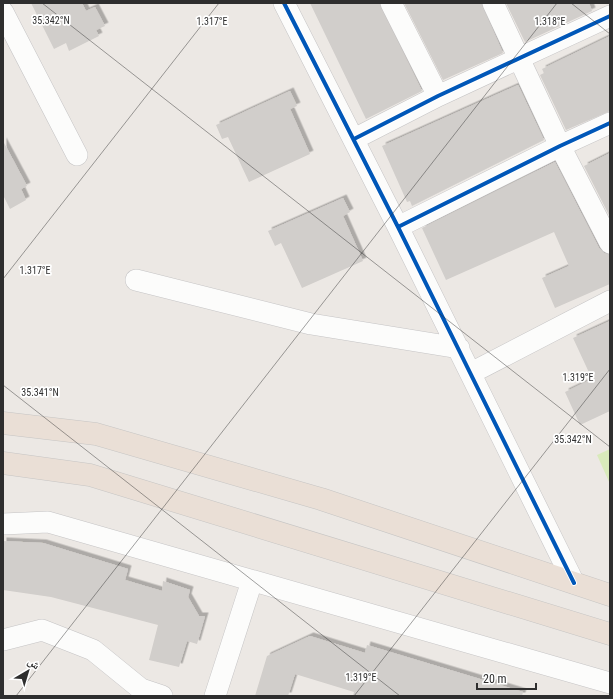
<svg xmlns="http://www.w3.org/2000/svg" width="613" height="699" font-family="'Roboto Condensed','Noto Naskh Arabic',sans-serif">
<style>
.pitch{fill:#d9eabb}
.building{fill:#d1cecb;filter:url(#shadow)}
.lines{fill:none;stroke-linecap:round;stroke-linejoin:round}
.minor-casing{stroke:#c5c4c5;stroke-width:22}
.highway-casing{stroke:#c6c5c4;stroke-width:23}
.minor{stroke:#fcfcfb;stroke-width:21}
.highway{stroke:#eadfd6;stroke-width:22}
.cycleway-casing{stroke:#fff;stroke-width:6}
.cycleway{stroke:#0057b8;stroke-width:4}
.ticks{fill:none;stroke:#2e2e2e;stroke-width:1;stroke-opacity:0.45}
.ticks-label{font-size:10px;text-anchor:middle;fill:#2e2e2e;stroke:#fff;stroke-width:3.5;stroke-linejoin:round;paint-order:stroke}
</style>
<defs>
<filter id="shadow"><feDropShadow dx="3.5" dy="-3.5" stdDeviation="0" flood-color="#0004"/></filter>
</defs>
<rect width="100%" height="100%" fill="#ece8e4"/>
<!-- pitch -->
<path class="pitch" d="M610,449V484L597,455Z"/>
<!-- building -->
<path class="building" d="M31,3H82L86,11L95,7L105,26L96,30L99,36L69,51L66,43L54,49Z
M310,3H379L422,91L366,119Z
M404,3H481L503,53L443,80Z
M506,3H589L592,11L525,42Z
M610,36V111L566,130L540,75L544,73L542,69Z
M518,85L544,140L412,206L410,201L407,202L382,146Z
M290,91L297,106L290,109L310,154L249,182L228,137L222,139L216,125Z
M3,141L27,186L21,189L26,200L10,209L3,195Z
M610,153V217L584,166Z
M555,162L599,248L604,253L610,255V284L555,308L542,278L569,266L554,232L446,280L422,228Z
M343,198L350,212L343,216L363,261L302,288L281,243L275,246L268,231Z
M610,321V411L580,425L565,392L592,379L573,338Z
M3,541L43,543L128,569L125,580L162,591L163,581L190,590L188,597L199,616H205L197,644L187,641L179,667L149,660L158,625L51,597L3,590Z
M310,636L365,653L367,645L523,692L522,696H353L354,692L295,674L288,696H255L267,656Z"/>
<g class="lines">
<defs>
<path id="minor" d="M284,3L398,227L574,583
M391,3L438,96
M493,3L560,146L610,243
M3,12L77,155
M354,139L438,96L610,16
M398,227L560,146L610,123
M136,280L311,324L459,348
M471,373L610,301
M3,524L48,522L610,683
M3,640L42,630L93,650L141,689L162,696
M215,696L252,581"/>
<path id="highway" d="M3,423L96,434L321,499L610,595
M3,463L90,475L610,634"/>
</defs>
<!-- minor casing -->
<use href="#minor" class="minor-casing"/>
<!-- highway casing -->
<use href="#highway" class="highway-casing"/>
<!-- minor -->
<use href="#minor" class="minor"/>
<!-- highway -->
<use href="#highway" class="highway"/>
<defs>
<path id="cycleway" d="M284,3L398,227L574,583
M354,139L438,96L610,16
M398,227L560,146L610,123"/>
</defs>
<!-- cycleway casing -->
<use href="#cycleway" class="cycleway-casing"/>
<!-- cycleway -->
<use href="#cycleway" class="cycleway"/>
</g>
<!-- ticks -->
<path class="ticks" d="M42,3L610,447M571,3L610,34M3,279L219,3M3,385L400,696M16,696L557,3M354,696L610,369"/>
<g class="ticks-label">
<text x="51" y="24">35.342°N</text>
<text x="212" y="25">1.317°E</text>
<text x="550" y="25">1.318°E</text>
<text x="35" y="274">1.317°E</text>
<text x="578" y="381">1.319°E</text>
<text x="40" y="396">35.341°N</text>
<text x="573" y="443">35.342°N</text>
<text x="361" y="681">1.319°E</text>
</g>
<!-- border -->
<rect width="613" height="699" fill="none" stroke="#2e2e2e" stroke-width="8"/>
<!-- north arrow -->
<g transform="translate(28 671) rotate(38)" stroke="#ffffff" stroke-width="3" paint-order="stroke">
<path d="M0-3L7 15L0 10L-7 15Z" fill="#2e2e2e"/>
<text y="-6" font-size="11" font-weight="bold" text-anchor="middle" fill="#2e2e2e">ش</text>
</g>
<!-- scale -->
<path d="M477 683v6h59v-6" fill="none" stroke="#2e2e2e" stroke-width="2"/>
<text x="483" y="683" font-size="12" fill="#2e2e2e" stroke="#ffffff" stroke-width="3" paint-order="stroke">20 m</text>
</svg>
